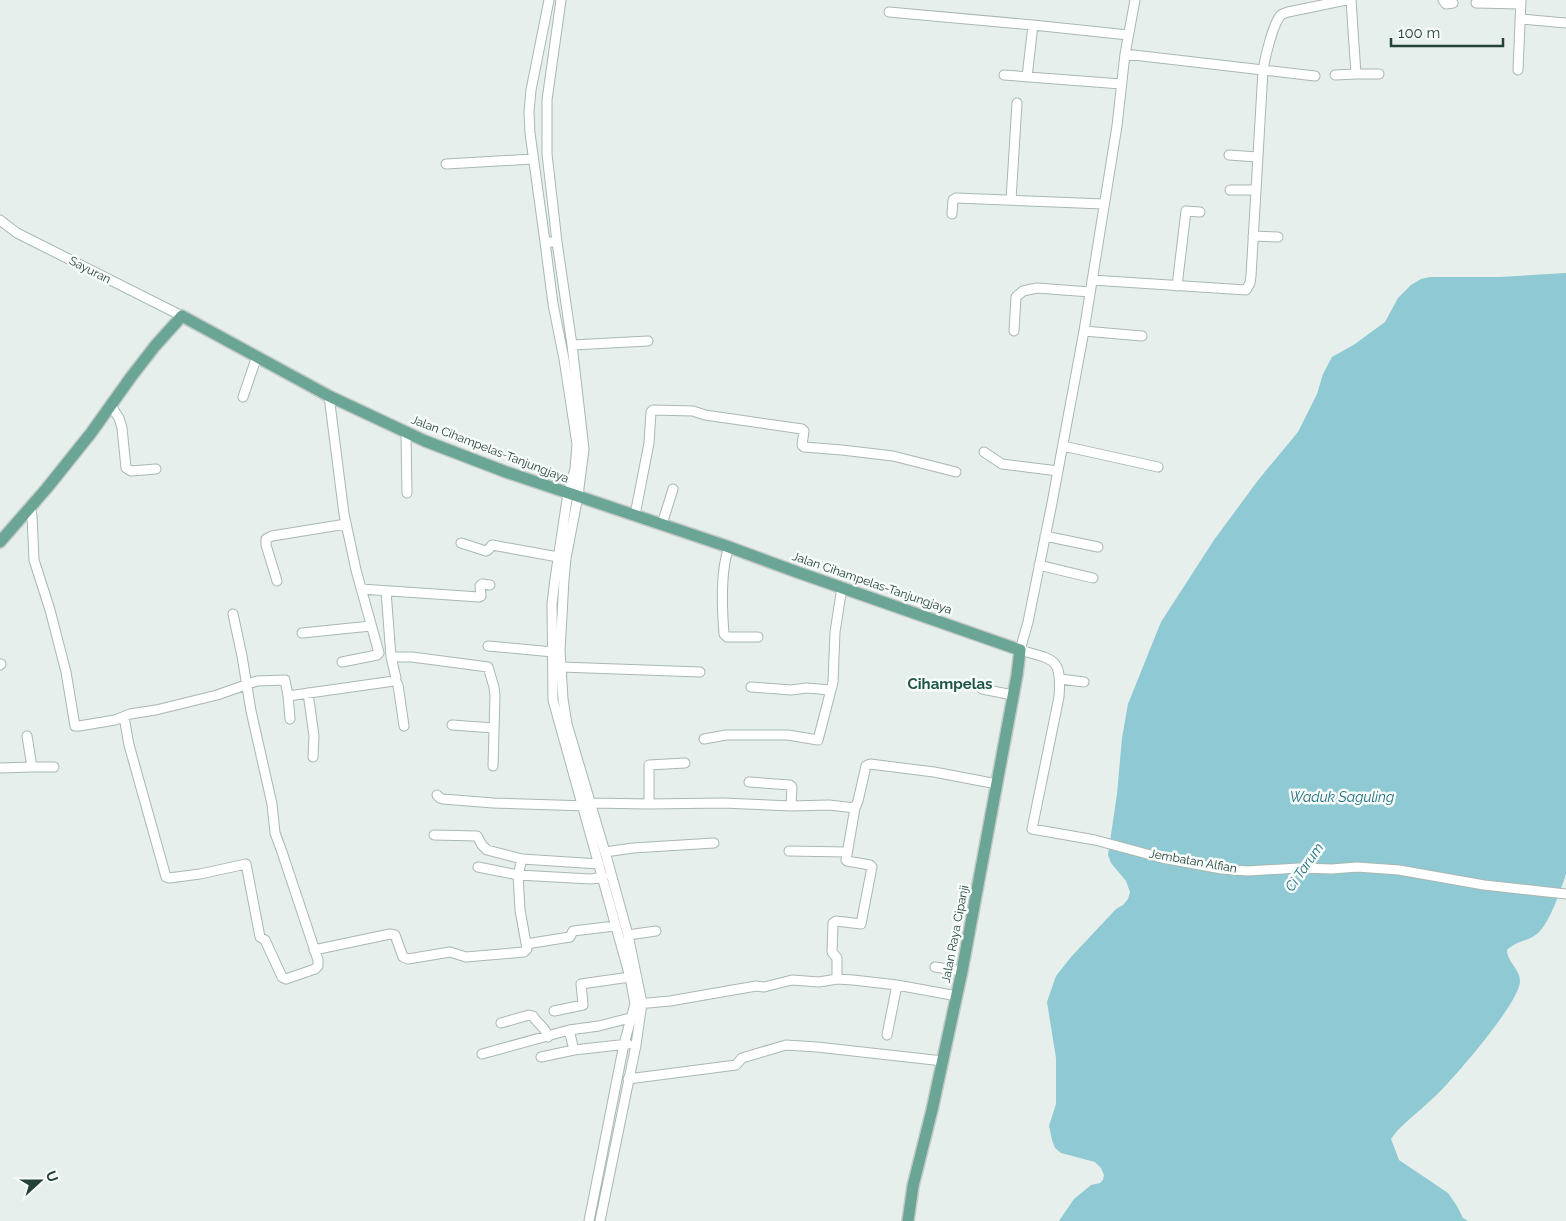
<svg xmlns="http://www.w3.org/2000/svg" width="1566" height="1221" font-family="Raleway,sans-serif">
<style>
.water{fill:#8ec9d4}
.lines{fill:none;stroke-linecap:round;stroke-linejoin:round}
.minor-casing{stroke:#a8b8b2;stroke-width:11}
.major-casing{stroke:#c2cac8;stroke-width:14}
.minor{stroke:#fff;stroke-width:9}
.major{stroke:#6aa596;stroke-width:11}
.labels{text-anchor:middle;stroke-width:5;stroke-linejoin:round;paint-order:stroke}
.street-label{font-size:12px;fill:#24423a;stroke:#f7fbf9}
.water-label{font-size:14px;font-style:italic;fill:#1c6f80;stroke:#f7fbf9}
.quarter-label{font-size:15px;font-weight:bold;fill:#1f5548;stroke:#f7fbf9}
</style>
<rect width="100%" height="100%" fill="#e6efeb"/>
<!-- water -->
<path class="water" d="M1566,273V874C1561,889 1548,929 1534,936C1524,942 1517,941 1507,950C1507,962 1520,969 1520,981C1520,1001 1463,1067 1447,1084C1432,1101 1413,1115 1397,1131L1391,1139L1399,1160L1448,1193L1457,1206L1463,1218L1468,1221H1059L1074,1199L1091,1185L1100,1183L1103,1180L1104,1175L1101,1168L1095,1162L1061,1153L1055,1148L1052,1140L1049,1126L1056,1104V1058L1047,1002L1056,976L1071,957L1116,909L1123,905L1128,899L1130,892L1126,881L1111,863L1108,855L1117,794L1122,738L1128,704L1161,622L1214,540L1259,479L1298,432L1317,394L1323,374L1332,357L1355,344L1385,322L1398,298L1411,285L1421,279L1430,277H1500Z"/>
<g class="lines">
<defs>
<path id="minor" d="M561,0L547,100V154L557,242H545L553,304L564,359L577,444L575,469L568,493L555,579L552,604L553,700L630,977L635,1004L624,1044L589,1221
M1135,0L1125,54L1117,126L1084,331L1052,503L1028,622L1020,650C1054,660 1062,657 1059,697L1032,829L1095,840L1162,858L1222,869L1248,871L1299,868L1332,869L1357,867L1399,870L1484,885L1566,894
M1443,0L1446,4L1453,3
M1476,3L1521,4
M889,12L1033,25L1128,35
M1520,19L1566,23
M1125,54L1263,70C1265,58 1273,23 1281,15C1283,13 1286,13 1288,12L1346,0
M1518,70L1521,0
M1356,74H1379
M1004,75L1121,84
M1335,75L1356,74L1351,0
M1027,77L1033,25
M1229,155L1257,157
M446,164L533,159
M1230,190H1256
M1011,200L1017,103
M952,214L953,200L956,198L1104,204
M0,220L17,233L182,316
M1253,236L1278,237
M545,242L530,133L529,112L531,90L549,0
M557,242L572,345L584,449L578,496L566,558L564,579L560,651L563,699L567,724L607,859L628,935L642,1003L636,1045L600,1221
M1092,280L1246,290L1250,283L1251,276L1263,70L1315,76
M1177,286L1186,211L1200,212
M1014,331L1016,297L1023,291L1037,288L1090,292
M1084,331L1142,336
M572,345L648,341
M329,396L344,514L356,570L379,653L377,655L342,662
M243,397L257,356
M111,406L119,418L122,428L126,468L131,471L156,469
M406,433L407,493
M1063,446L1158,467
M984,452L1002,464L1058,471
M30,506L32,516L34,560L50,610L66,672L75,726H79L115,720L130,714L156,710L217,695L257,681L285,680L288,696L394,681L396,678L391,657H412L488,667L494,687L495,696L493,766
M635,515L649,443L651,412L653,410L693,411L705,415L802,429L804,431L802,445L804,447L842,450L893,456L956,472
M662,524L673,489
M1045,536L1098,547
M461,543L486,551L488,550L492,545L558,557
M729,547C720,571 722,608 724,634L727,637H758
M1039,565L1093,578
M277,581L266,545V539L272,536L346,524
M361,589L479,597L481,596L480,586L482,584L490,585
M386,591L391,657
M302,633L371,626
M488,646L553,652
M0,665L1,664
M561,667L700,672
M1060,679L1084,682
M395,680L398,685L404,726
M751,687L791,690L807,688L830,690
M982,689L1013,695
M308,693L314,736L313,757
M288,696L290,719
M124,717L129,745L166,877L169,878L200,874L246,864L260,937L265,940L282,977L286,979L315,969L318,966V960L282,852L275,833L272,804L251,711L242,656L233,614
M452,725L494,728
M704,739L726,735H788L818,740L833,682L835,632L842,587
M32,767H54
M0,768L32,767L27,736
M749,782L790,785L792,787L791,806
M437,795L440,798L443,799L493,803L587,806
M591,803L649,804L723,803L791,806L829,805L855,808
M649,804V765L685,763
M434,835L477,836L482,845L487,850L522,859L599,864
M789,851L846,852
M605,852L633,848L714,843
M478,867L518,875L522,859
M628,935L656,931
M526,944L570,937L573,931L615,926
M314,950L390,934L395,935L403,957L408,959L450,952L466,957L524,952L527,949L520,910L518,875L591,879L603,877
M935,967L962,971
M837,979V958L832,952L833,923L836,921L861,924L872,867L870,865L847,861L846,860L855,808L858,801L866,766L870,764L934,772L997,784
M637,1004L670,1001L756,986L764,987L792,980L819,982L837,979L853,980L897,985L957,996
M554,1011L583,1005L581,984L630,977
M501,1023L529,1015L533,1016C538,1025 546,1027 548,1037
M569,1030L574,1050
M887,1035L897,985
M482,1054L569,1030L599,1026L630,1018
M541,1057L574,1050L628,1044
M628,1079L736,1065L742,1058L786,1045L817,1047L943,1061"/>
<path id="major" d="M0,542L47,488L91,433L131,377L155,346L182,316L329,396L425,441L506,472L729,547L794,571L1020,650L1017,675L962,971L932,1110L913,1186L908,1221"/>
</defs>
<!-- minor casing -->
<use href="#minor" class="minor-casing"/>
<!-- major casing -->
<use href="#major" class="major-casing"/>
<!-- minor -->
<use href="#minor" class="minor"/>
<!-- major -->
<use href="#major" class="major"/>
</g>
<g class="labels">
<!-- street labels -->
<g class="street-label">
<text transform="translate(90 270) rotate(27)" y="4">Sayuran</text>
<text transform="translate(490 449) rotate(21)" y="4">Jalan Cihampelas-Tanjungjaya</text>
<text transform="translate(872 583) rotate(19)" y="4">Jalan Cihampelas-Tanjungjaya</text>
<text transform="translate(1193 861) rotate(10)" y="4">Jembatan Alfian</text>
<text transform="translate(955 934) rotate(-79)" y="4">Jalan Raya Cipanji</text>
</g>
<!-- water labels -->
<g class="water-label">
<text x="1342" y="802">Waduk Saguling</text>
<text transform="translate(1304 867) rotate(-55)" y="5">Ci Tarum</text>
</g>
<!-- quarter labels -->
<g class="quarter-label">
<text x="950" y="689">Cihampelas</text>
</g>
</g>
<!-- north arrow -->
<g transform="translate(40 1181) rotate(69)" stroke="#f7fbf9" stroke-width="4" paint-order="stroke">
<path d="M0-4L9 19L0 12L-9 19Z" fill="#24423a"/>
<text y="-8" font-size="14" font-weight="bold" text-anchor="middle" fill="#24423a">U</text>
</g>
<!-- scale -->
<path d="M1391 38v8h112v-8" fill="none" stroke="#24423a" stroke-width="2.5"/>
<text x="1398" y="38" font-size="15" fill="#24423a" stroke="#f7fbf9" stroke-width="4" paint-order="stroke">100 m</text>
</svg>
